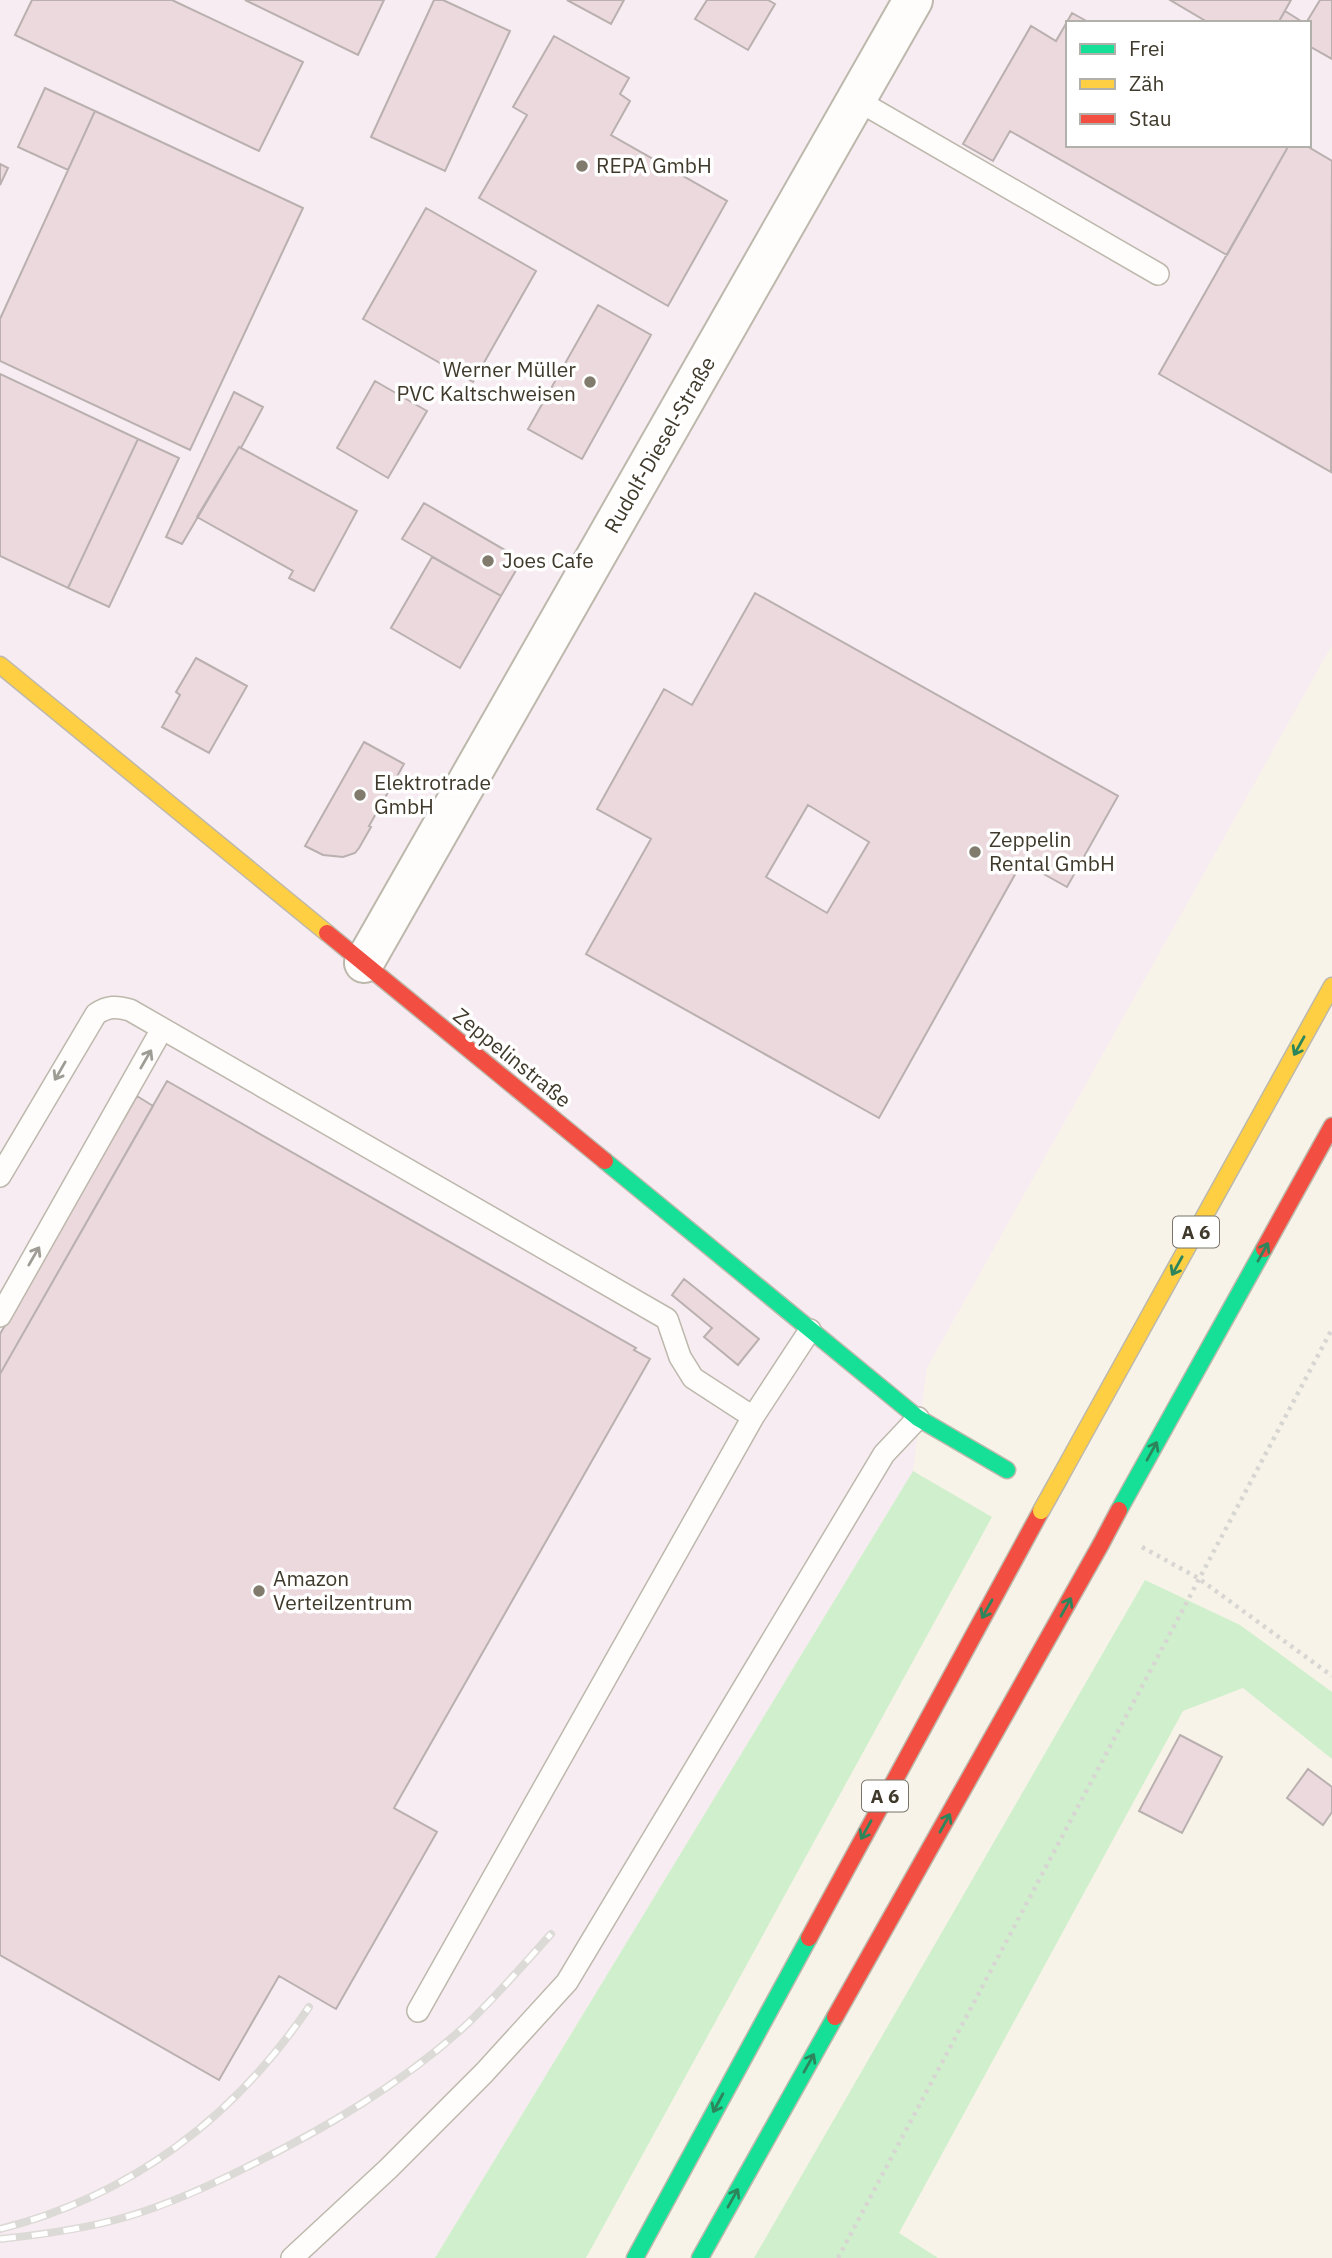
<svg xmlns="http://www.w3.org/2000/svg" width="1332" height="2258" font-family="'IBM Plex Sans',sans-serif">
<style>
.industrial{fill:#f7ecf1;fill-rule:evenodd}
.green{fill:#d0efcd}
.building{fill:#ebd9dd;stroke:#b9b0af;stroke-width:2;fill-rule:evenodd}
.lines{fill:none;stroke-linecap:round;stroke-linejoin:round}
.lane-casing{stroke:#bdb8ac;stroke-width:24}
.street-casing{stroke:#bdb8ac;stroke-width:42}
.fast-casing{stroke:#bdb8ac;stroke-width:19}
.slow-casing{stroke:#bdb8ac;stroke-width:19}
.jam-casing{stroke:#bdb8ac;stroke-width:19}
.path{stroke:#d8d6d3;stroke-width:4.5;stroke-dasharray:3.5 5;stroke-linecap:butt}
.lane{stroke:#fefdfc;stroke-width:21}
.street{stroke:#fefdfc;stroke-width:38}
.fast{stroke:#16e098;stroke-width:16}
.slow{stroke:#ffcf43;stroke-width:16}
.jam{stroke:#f24e42;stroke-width:16}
.rail-casing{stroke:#dcdad6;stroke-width:8}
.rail{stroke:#fff;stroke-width:5;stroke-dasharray:16;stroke-linecap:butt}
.slow-bridge-casing{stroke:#bdb8ac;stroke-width:19;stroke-linecap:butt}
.jam-bridge-casing{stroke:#bdb8ac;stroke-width:19;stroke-linecap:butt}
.slow-bridge{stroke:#ffcf43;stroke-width:16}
.jam-bridge{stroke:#f24e42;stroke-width:16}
.oneway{stroke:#2d855c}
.oneway2{stroke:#9e9c94}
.poi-dot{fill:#807b6d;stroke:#fff;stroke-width:2.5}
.labels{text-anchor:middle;stroke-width:7;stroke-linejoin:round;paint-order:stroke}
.shield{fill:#fff;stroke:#79756b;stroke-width:2}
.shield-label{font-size:19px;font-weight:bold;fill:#3f3a2b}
.poi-label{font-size:21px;fill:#3f3a2b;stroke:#fff;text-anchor:start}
.street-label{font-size:21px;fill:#3f3a2b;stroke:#fff}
</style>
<rect width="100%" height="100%" fill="#f8f3e8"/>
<!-- industrial -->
<path class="industrial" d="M0,0H1332V645L927,1368L913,1471L435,2258H0ZM1068,23H1309V145H1068Z"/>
<!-- green -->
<path class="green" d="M913,1471L992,1517L586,2258H435Z
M1145,1580L1240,1625L1332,1692V1759L1243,1688L1183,1711L899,2233L938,2258H754Z"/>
<!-- building -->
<path class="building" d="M32,0H172L303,62L259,151L15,35Z
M245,0H384L358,55Z
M434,0H443L510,31L445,171L371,137Z
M567,0H624L611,24Z
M707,0H768L775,4L748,50L695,19Z
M1170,0H1291L1278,23H1209Z
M1320,0H1332V59L1309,46V23H1306Z
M1285,11L1304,23H1278Z
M1072,13L1090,23H1068V145H1289L1227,255L1010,131L993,161L963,144L1031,26L1056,41Z
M554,36L629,78L620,94L630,101L611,135L727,201L668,306L479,198L527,115L513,107Z
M45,88L95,111L68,170L18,147Z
M95,111L303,208L190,450L0,361V319Z
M1289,145H1305L1332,161L1331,472L1159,374Z
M0,164L8,168L0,185Z
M426,208L536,271L473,382L363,319Z
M598,305L651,335L582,459L528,429Z
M0,374L138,439L68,588L0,556Z
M375,381L427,411L388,478L337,448Z
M234,392L263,407L241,448L239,447L182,544L166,537Z
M138,439L179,458L109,607L68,588Z
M239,447L357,511L314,591L289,578L293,571L197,517Z
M424,503L522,560L501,596L402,539Z
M432,557L501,596L460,668L391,628Z
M755,593L1118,796L1067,887L1022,862L879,1118L586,954L651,839L597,809L664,689L692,705ZM808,805L869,842L827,913L766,877Z
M196,658L247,686L209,753L162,727L180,695L176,692Z
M364,742L404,764L369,826L371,827L359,848L355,853L343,857L323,855L305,846Z
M167,1081L636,1348L634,1350L650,1359L394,1808L437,1832L336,2009L279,1976L219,2080L0,1955V1374Z
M137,1096L153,1106L0,1374V1334Z
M684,1279L759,1339L738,1365L704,1337L712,1328L672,1295Z
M1180,1735L1222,1757L1182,1833L1139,1811Z
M1308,1769L1332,1787V1812L1323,1825L1287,1798Z"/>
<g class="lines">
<defs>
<path id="lane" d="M857,100L1158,274
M0,1176L96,1014C108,1006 116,1006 130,1010L667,1319L680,1357L693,1378L753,1417
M0,1316L162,1029
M418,2011L753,1417L810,1330
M292,2258L388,2169L484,2073L567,1982L884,1454L918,1418"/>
<path id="street" d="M364,963L913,0"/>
<path id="fast" d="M605,1161L918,1418L1007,1470
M1119,1510L1264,1249
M635,2258L809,1938
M700,2258L835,2017"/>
<path id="slow" d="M0,665L327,933
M1060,1477L1332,986"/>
<path id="jam" d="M327,933L605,1161
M1264,1249L1332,1126
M809,1938L1041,1511
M835,2017L1101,1544"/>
</defs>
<!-- lane casing -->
<use href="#lane" class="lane-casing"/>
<!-- street casing -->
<use href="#street" class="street-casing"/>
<!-- fast casing -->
<use href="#fast" class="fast-casing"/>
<!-- slow casing -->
<use href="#slow" class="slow-casing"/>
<!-- jam casing -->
<use href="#jam" class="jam-casing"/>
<!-- path -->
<path class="path" d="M1142,1547L1198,1578L1332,1676
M838,2258L1332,1329"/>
<!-- lane -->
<use href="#lane" class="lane"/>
<!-- street -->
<use href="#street" class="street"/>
<!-- fast -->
<use href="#fast" class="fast"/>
<!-- slow -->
<use href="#slow" class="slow"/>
<!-- jam -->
<use href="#jam" class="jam"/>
<defs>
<path id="rail" d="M0,2229C131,2196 234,2118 309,2007
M0,2239C38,2235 77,2230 115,2220C161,2208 205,2188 247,2167C324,2129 400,2085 464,2027C495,1998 523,1965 551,1934"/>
</defs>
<!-- rail casing -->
<use href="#rail" class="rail-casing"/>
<!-- rail -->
<use href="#rail" class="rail"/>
<defs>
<path id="slow-bridge" d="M1041,1511L1060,1477"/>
<path id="jam-bridge" d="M1101,1544L1119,1510"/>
</defs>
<!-- slow-bridge casing -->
<use href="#slow-bridge" class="slow-bridge-casing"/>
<!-- jam-bridge casing -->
<use href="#jam-bridge" class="jam-bridge-casing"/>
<!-- slow-bridge -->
<use href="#slow-bridge" class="slow-bridge"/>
<!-- jam-bridge -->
<use href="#jam-bridge" class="jam-bridge"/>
</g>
<!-- one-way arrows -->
<defs><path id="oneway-shaft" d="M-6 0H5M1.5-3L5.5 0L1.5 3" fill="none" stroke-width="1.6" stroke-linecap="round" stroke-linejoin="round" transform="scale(1.75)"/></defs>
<g class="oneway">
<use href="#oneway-shaft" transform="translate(1299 1046) rotate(119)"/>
<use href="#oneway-shaft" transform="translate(1263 1252) rotate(-61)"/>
<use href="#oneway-shaft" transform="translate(1177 1266) rotate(119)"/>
<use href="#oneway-shaft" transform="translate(1152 1451) rotate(-61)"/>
<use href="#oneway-shaft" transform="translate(1066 1607) rotate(-61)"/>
<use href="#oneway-shaft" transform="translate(987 1609) rotate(119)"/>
<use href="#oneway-shaft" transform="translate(945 1823) rotate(-61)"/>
<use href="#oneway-shaft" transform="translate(866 1830) rotate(119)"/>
<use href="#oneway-shaft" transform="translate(809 2063) rotate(-61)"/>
<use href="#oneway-shaft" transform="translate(718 2103) rotate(118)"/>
<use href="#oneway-shaft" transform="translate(733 2198) rotate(-61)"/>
</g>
<g class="oneway2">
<use href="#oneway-shaft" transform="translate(146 1059) rotate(-60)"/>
<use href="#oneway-shaft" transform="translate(60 1071) rotate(120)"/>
<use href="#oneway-shaft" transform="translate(34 1256) rotate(-60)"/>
</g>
<!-- markers -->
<g class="poi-dot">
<circle cx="582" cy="166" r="7"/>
<circle cx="590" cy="382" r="7"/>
<circle cx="488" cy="561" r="7"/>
<circle cx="360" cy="795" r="7"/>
<circle cx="975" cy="852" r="7"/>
<circle cx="259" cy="1591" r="7"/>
</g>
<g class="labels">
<!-- shield labels -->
<g class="shield">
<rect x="1173" y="1216.5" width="46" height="31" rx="5"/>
<rect x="862" y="1780.5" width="46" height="31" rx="5"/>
</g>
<g class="shield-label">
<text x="1196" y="1239">A 6</text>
<text x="885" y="1803">A 6</text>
</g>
<!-- poi labels -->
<g class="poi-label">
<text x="596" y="173">REPA GmbH</text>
<text x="576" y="377" text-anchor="end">Werner Müller<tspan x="576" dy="24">PVC Kaltschweisen</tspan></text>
<text x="502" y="568">Joes Cafe</text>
<text x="374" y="790">Elektrotrade<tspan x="374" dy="24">GmbH</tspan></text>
<text x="989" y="847">Zeppelin<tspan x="989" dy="24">Rental GmbH</tspan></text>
<text x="273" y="1586">Amazon<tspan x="273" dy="24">Verteilzentrum</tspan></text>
</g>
<!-- street labels -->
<g class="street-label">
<text transform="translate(660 445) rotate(-60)" y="7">Rudolf-Diesel-Straße</text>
<text transform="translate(512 1058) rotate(39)" y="7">Zeppelinstraße</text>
</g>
</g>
<!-- legend -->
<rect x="1066" y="21" width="245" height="126" fill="#ffffff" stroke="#b2b0aa" stroke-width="2"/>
<rect x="1080" y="44" width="35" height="10" fill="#16e098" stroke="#b2b0aa" stroke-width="2"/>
<text x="1129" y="56" font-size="21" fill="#3f3a2b">Frei</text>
<rect x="1080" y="79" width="35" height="10" fill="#ffcf43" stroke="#b2b0aa" stroke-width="2"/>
<text x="1129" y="91" font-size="21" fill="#3f3a2b">Zäh</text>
<rect x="1080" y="114" width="35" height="10" fill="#f24e42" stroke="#b2b0aa" stroke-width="2"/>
<text x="1129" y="126" font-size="21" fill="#3f3a2b">Stau</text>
</svg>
